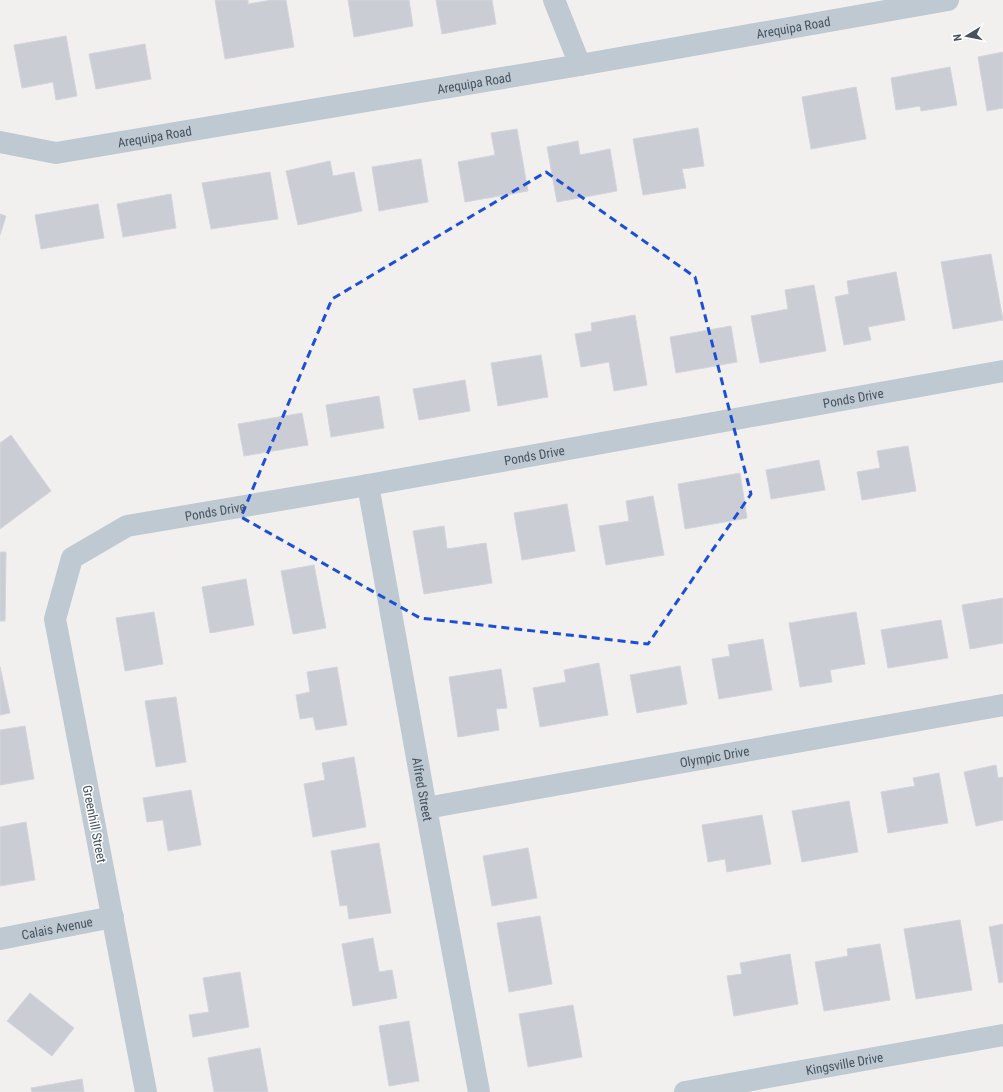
<svg xmlns="http://www.w3.org/2000/svg" width="1003" height="1092" font-family="'Roboto Condensed',sans-serif">
<style>
.building{fill:#caced4;stroke:#d2d5db}
.lines{fill:none;stroke-linecap:round;stroke-linejoin:round}
.minor{stroke:#bec9d2;stroke-width:22}
.marked{fill:none;stroke:#1d4ed8;stroke-width:3;stroke-dasharray:8 5;stroke-linejoin:round}
.labels{text-anchor:middle;stroke-width:3;stroke-linejoin:round;paint-order:stroke}
.street-label{font-size:13px;fill:#45525e;stroke:#fff}
</style>
<rect width="100%" height="100%" fill="#f2efef"/>
<!-- building -->
<path class="building" d="M215,0H248V4L272,0H286L294,47L225,59Z
M348,0H409L413,26L354,37Z
M436,0H492L496,24L442,34Z
M66,36L77,96L56,100L53,82L22,88L14,45Z
M145,44L151,79L96,89L89,54Z
M1003,52V108L987,111L978,57Z
M950,67L957,105L921,111L920,106L896,110L891,78Z
M856,87L866,139L811,149L802,97Z
M698,128L704,166L682,169L686,188L643,195L633,139Z
M517,129L528,191L465,202L458,162L495,155L491,133Z
M578,141L580,155L610,149L617,191L557,202L547,147Z
M421,159L428,202L379,211L372,167Z
M330,161L333,176L354,172L362,211L298,225L286,171Z
M270,172L278,219L211,229L202,183Z
M171,194L176,228L123,237L117,204Z
M98,204L104,238L41,249L35,215Z
M0,214L6,216L0,235Z
M991,254L1003,320L953,329L941,262Z
M896,272L905,320L868,327L871,340L844,345L835,297L849,294L847,281Z
M814,285L826,351L760,363L751,316L788,309L785,290Z
M635,315L647,385L614,391L609,362L581,367L575,334L592,331L591,323Z
M731,326L737,362L676,373L670,337Z
M541,355L548,397L498,406L491,363Z
M465,380L470,411L419,420L413,389Z
M379,396L384,428L331,437L326,405Z
M302,413L308,445L244,456L238,424Z
M11,435L51,491L0,529V443Z
M908,446L916,491L862,500L857,472L880,468L877,451Z
M819,460L825,490L771,499L766,470Z
M740,473L747,518L685,529L678,484Z
M653,496L664,555L606,565L599,526L629,521L626,501Z
M567,504L575,551L522,560L514,513Z
M444,526L447,549L486,543L492,583L424,594L413,531Z
M0,552H6L5,621H0Z
M314,565L326,628L293,634L281,571Z
M246,579L254,625L210,633L202,587Z
M1003,598V643L970,649L962,605Z
M154,612L163,664L125,671L116,618Z
M856,612L865,664L830,670L832,682L800,687L789,623Z
M941,620L948,658L888,668L881,630Z
M763,639L772,690L719,699L712,659L730,656L728,645Z
M599,663L608,715L540,727L533,688L566,682L564,670Z
M680,666L687,704L637,713L630,675Z
M0,667L10,713L0,715Z
M337,667L347,725L316,730L313,717L300,719L296,695L310,692L307,672Z
M501,669L507,708L496,709L499,730L458,737L449,677Z
M176,697L186,762L156,767L145,701Z
M25,726L34,779L0,785V730Z
M354,757L366,827L313,837L304,784L325,780L322,763Z
M996,765L998,778L1003,777V820L976,826L964,772Z
M939,773L948,823L888,833L881,792L915,786L913,778Z
M191,790L201,845L168,851L163,820L147,822L143,798Z
M849,801L858,852L802,862L792,811Z
M762,815L771,864L727,872L725,859L708,862L702,825Z
M26,822L35,880L0,886V827Z
M379,843L391,913L349,919L347,905L340,906L331,851Z
M528,848L537,898L492,906L483,856Z
M540,916L552,984L509,992L497,923Z
M960,920L972,990L916,999L904,929Z
M1003,924V982L999,983L989,927Z
M373,938L379,972L392,970L397,998L353,1006L342,944Z
M880,944L890,1000L824,1011L815,962L848,956L847,949Z
M790,954L798,1004L734,1016L727,976L742,974L740,963Z
M240,972L249,1027L193,1037L189,1015L209,1012L203,978Z
M30,993L74,1028L52,1056L7,1021Z
M573,1005L582,1057L528,1067L519,1014Z
M409,1021L419,1081L389,1086L379,1026Z
M260,1048L268,1092H214L208,1058Z
M82,1079L84,1092H32L31,1088Z"/>
<g class="lines">
<!-- minor -->
<g class="minor">
<path d="M554,0L580,65"/>
<path id="s1" d="M0,142L56,153L580,65L948,0"/>
<path id="s2" d="M368,485L426,808L479,1092"/>
<path id="s3" d="M426,808L1003,705"/>
<path id="s4" d="M0,939L113,917"/>
<path id="s5" d="M146,1092L55,619L72,558L127,526L368,485L1003,371"/>
<path id="s6" d="M685,1092L1003,1035"/>
</g>
</g>
<!-- marked area -->
<path class="marked" d="M546,172L695,277L751,494L648,644L420,618L241,517L332,299Z"/>
<g class="labels">
<!-- street labels -->
<g class="street-label">
<text dy="5" stroke="none"><textPath href="#s1" startOffset="805">Arequipa Road</textPath></text>
<text dy="5" stroke="none"><textPath href="#s1" startOffset="481">Arequipa Road</textPath></text>
<text dy="5" stroke="none"><textPath href="#s1" startOffset="157">Arequipa Road</textPath></text>
<text dy="5" stroke="none"><textPath href="#s5" startOffset="1346">Ponds Drive</textPath></text>
<text dy="5" stroke="none"><textPath href="#s5" startOffset="1022">Ponds Drive</textPath></text>
<text dy="5" stroke="none"><textPath href="#s5" startOffset="698">Ponds Drive</textPath></text>
<text dy="5" stroke="none"><textPath href="#s3" startOffset="293">Olympic Drive</textPath></text>
<text dy="5" stroke="none"><textPath href="#s2" startOffset="309">Alfred Street</textPath></text>
<text transform="translate(95 824) rotate(79)" y="5">Greenhill Street</text>
<text dy="5" stroke="none"><textPath href="#s4" startOffset="58">Calais Avenue</textPath></text>
<text dy="5" stroke="none"><textPath href="#s6" startOffset="162">Kingsville Drive</textPath></text>
</g>
</g>
<!-- north arrow -->
<g transform="translate(967 36) rotate(260)" stroke="#ffffff" stroke-width="3" paint-order="stroke">
<path d="M0-3L7 15L0 10L-7 15Z" fill="#45525e"/>
<text y="-6" font-size="11" font-weight="bold" text-anchor="middle" fill="#45525e">N</text>
</g>
</svg>
